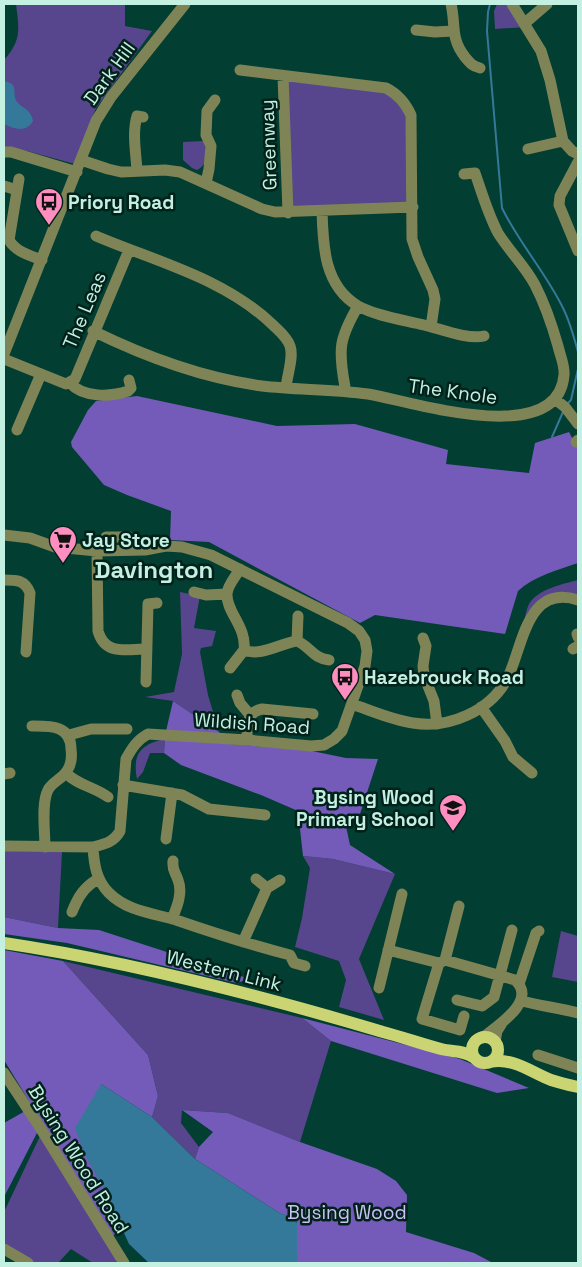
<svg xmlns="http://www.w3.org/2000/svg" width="582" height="1267" font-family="'Space Grotesk',sans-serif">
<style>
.green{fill:#57458d}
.forest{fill:#745bb9}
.water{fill:#35799a}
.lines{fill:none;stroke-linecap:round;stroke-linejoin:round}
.stream{stroke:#35799a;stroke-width:2}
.minor{stroke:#7f8457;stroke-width:11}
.major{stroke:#cbd473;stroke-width:12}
.labels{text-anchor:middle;stroke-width:5;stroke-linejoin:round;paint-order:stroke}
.street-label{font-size:19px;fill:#c3f0e1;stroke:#02211a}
.poi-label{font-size:19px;font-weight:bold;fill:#c3f0e1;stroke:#02211a;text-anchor:start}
.park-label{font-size:19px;fill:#cac2f3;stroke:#02211a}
.district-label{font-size:24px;font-weight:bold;fill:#c3f0e1;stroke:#02211a}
</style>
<rect width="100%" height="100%" fill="#023e31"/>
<!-- green -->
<path class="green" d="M16,4H125V26L152,31L96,108L75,164L27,151L4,149V60C22,40 19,29 16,4Z
M497,4H512L527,27L495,29L494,11Z
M283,76L386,88L406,105L413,207L288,213Z
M203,141C208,149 208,166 197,170L192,168L183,160V142Z
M578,580V596L558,595L524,624C525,617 526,610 529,604C538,589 563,584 578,580Z
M180,592L200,596L194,628L216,631L212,646L201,648L200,652L208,695L219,732L173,701L145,697L174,692L182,654Z
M165,739L164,753H150L143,772L137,779C132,754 141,744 165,739Z
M4,851L62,852L58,928L4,917Z
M303,856L333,859L395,874L359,959L384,1020L339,1007L346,980L339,961L295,947L302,918L310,868Z
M561,931L578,936V982L552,977Z
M63,961L302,1018L331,1041L300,1142L228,1113L182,1110L181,1123L199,1147L195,1159L152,1117L158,1096L148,1055Z
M41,1134L118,1260L114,1263H93L71,1249L58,1263H31L4,1243V1212Z"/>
<!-- forest -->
<path class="forest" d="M137,396L277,426L355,424L448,450L446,464L529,473L535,443L569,432L578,449V563C558,570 534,576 518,591L505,634L375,615L360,623L209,542L170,540L171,511L127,495L104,485L72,447L71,442L88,410L96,401Z
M173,701L219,732L221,734L166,731Z
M165,739L307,750L346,758L378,759L358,820L344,817L350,845L395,874L333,859L303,856L298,811L261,795L181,765L164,753Z
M4,917L58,928L99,930L250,979L236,983L67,943L4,934Z
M4,950L63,961L148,1055L158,1096L152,1117L101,1084L105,1191L121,1227L112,1237L4,1060Z
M302,1018L460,1059L529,1088L497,1093L331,1041Z
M27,1110L38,1131L5,1195H4V1123Z
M182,1110L228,1113L300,1142L377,1169L396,1181L407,1195L406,1232L474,1253L493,1263H297V1222L290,1216L281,1214L195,1159L199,1147L213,1132Z"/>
<!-- water -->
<path class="water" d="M4,81C21,84 10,94 18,103C25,110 31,110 33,121C26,133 14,129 4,124Z
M101,1084L152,1117L195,1159L281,1214L290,1215L297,1223V1263H149L129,1244L105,1191L85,1155L75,1128Z"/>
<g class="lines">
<!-- stream -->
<path class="stream" d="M490,4L488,12L487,31L502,208C519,243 546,273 563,308C570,322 574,337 578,352
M568,403L571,400L578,369V357
M552,437L563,412"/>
<!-- minor -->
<path class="minor" d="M451,4C456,25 450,38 465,57C470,63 472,66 480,68
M512,4L541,51L550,80L563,141L572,151L578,154
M525,23L547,4
M416,30L435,32L453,31
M240,70L386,88C398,94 405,102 411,115L412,239L418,257L433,290L435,299L431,327
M283,76L288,213
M528,149L563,141
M4,152H11L77,172
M81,160L108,169L121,172L165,170L180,172L262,209L275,212L413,207
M578,162L560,196L559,205L578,251
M137,171C136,153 132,133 137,116L143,117
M19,179L9,240C16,252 29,255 42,260
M206,183L209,169L211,146L206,135L207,111L215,100
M4,186L17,190
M322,211C323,246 324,286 358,306C376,316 404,320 424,325C441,329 468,340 484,336
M96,236C157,262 224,278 273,325C279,331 287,337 290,346C294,357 287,375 286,388
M93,331C146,357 203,378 262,386C297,390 333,389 368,394C410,401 558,450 564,375C565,366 560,355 558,346C552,325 545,304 535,285C525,266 509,251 498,233C488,214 482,193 475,173L464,174
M4,354L96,121L111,97L185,4
M4,359L66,384L75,379L129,250
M70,383C83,398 111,397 128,391L131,388L129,380
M345,387C338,349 339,339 358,306
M556,400L565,407L578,424
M17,430L41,374
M576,442L578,440
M4,535L30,538L55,547L97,551L145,550L166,546L182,547L211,555L348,623L359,631L365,640L367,651L365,666L342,731L334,739L324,745L311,746L247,740L148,734C137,740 132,748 126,759L120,831C114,842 105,844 93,847L4,846
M106,537H129L131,550
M97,551L98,631C105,656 126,649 147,649
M240,569C236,576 227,586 227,594C226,612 247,627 244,650C261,657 281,643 297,641C311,647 312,658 329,660
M4,580C17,580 25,580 30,593L26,652
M194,592L206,595L227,594
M577,634L578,637
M423,638L426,646L423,666L424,676L434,701L437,724
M297,641L298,616
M573,649L578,646
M230,668L244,650
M146,682L148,604L157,603
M237,695L240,703L250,715
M352,704C372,711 392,720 413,723C449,729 490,711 507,679C523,648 526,583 578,600
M481,707L505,741L513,757L532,773
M32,726C50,726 71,725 71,749C72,756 71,765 67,771C62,779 52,782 48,790C41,803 45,832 45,847
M69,735L91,729H127
M247,740C247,726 246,712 262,709L313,714
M66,773C77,785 95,787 108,797
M4,774L10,773
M123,785L182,795L209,809L265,815
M166,839L172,793
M93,847C94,864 96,880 109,893C127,911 152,913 176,920C214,933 251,945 290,955L294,963L305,966
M256,879L267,888
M72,912C78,897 84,887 98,879
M172,919C177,907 183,893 178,880C175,871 172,871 173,861
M243,942L267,888L280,880
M388,950L439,963L445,960L515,980C538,1001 497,1026 482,1038
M445,960L459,906
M439,963L422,1019L460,1030L464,1016
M519,984L536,933L539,931
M379,988L402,894
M457,1000L482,1006L494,997L512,930
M522,1001C541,1006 559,1008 578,1013
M495,1042L497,1031L502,1023
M538,1055L578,1068
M4,1073L41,1129L124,1263
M4,1249L28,1263"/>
<!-- major -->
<path class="major" d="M4,943C132,962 259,995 383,1032C402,1037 422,1044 441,1049C452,1052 463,1050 473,1057
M472 1050a13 13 0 1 1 26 0a13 13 0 1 1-26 0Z
M490,1062C512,1057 531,1072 551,1080C560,1083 569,1085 578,1087"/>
</g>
<!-- icons -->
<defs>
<symbol id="bus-pin" viewBox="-11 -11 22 30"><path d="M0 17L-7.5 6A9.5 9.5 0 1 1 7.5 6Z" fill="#fd8ebf" stroke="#02211a"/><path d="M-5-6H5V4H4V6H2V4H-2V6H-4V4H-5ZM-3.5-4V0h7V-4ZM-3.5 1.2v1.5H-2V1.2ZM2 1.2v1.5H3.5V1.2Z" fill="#111"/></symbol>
<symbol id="supermarket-pin" viewBox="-11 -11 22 30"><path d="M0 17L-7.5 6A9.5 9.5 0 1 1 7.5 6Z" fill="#fd8ebf" stroke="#02211a"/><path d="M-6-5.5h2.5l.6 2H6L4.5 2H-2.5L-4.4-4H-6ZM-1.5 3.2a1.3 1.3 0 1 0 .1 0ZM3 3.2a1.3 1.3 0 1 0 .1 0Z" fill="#111"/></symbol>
<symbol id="school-pin" viewBox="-11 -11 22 30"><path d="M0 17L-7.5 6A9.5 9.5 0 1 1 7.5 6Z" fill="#fd8ebf" stroke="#02211a"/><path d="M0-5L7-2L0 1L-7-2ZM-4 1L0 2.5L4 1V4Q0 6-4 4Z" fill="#111"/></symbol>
</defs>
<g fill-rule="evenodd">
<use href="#bus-pin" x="33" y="186" width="32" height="43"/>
<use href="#supermarket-pin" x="47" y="524" width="32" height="43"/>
<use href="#bus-pin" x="329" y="661" width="32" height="43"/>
<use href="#school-pin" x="437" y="792" width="32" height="43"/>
</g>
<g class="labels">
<!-- street labels -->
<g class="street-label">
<text transform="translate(109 73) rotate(-54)" y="7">Dark Hill</text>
<text transform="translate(268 145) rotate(-92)" y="7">Greenway</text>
<text transform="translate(84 310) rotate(-67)" y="7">The Leas</text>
<text transform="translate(453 391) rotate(8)" y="7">The Knole</text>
<text transform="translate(252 723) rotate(4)" y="7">Wildish Road</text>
<text transform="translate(224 970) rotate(14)" y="7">Western Link</text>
<text transform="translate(79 1159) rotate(58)" y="7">Bysing Wood Road</text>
</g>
<!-- poi labels -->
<g class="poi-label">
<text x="68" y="209">Priory Road</text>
<text x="82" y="547">Jay Store</text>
<text x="364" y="684">Hazebrouck Road</text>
<text x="434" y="804" text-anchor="end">Bysing Wood<tspan x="434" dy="22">Primary School</tspan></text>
</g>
<!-- park labels -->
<g class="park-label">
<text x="347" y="1219">Bysing Wood</text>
</g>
<!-- district labels -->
<g class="district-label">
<text x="154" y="578">Davington</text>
</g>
</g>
<!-- border -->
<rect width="582" height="1267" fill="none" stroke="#c3f0e1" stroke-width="10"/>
</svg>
